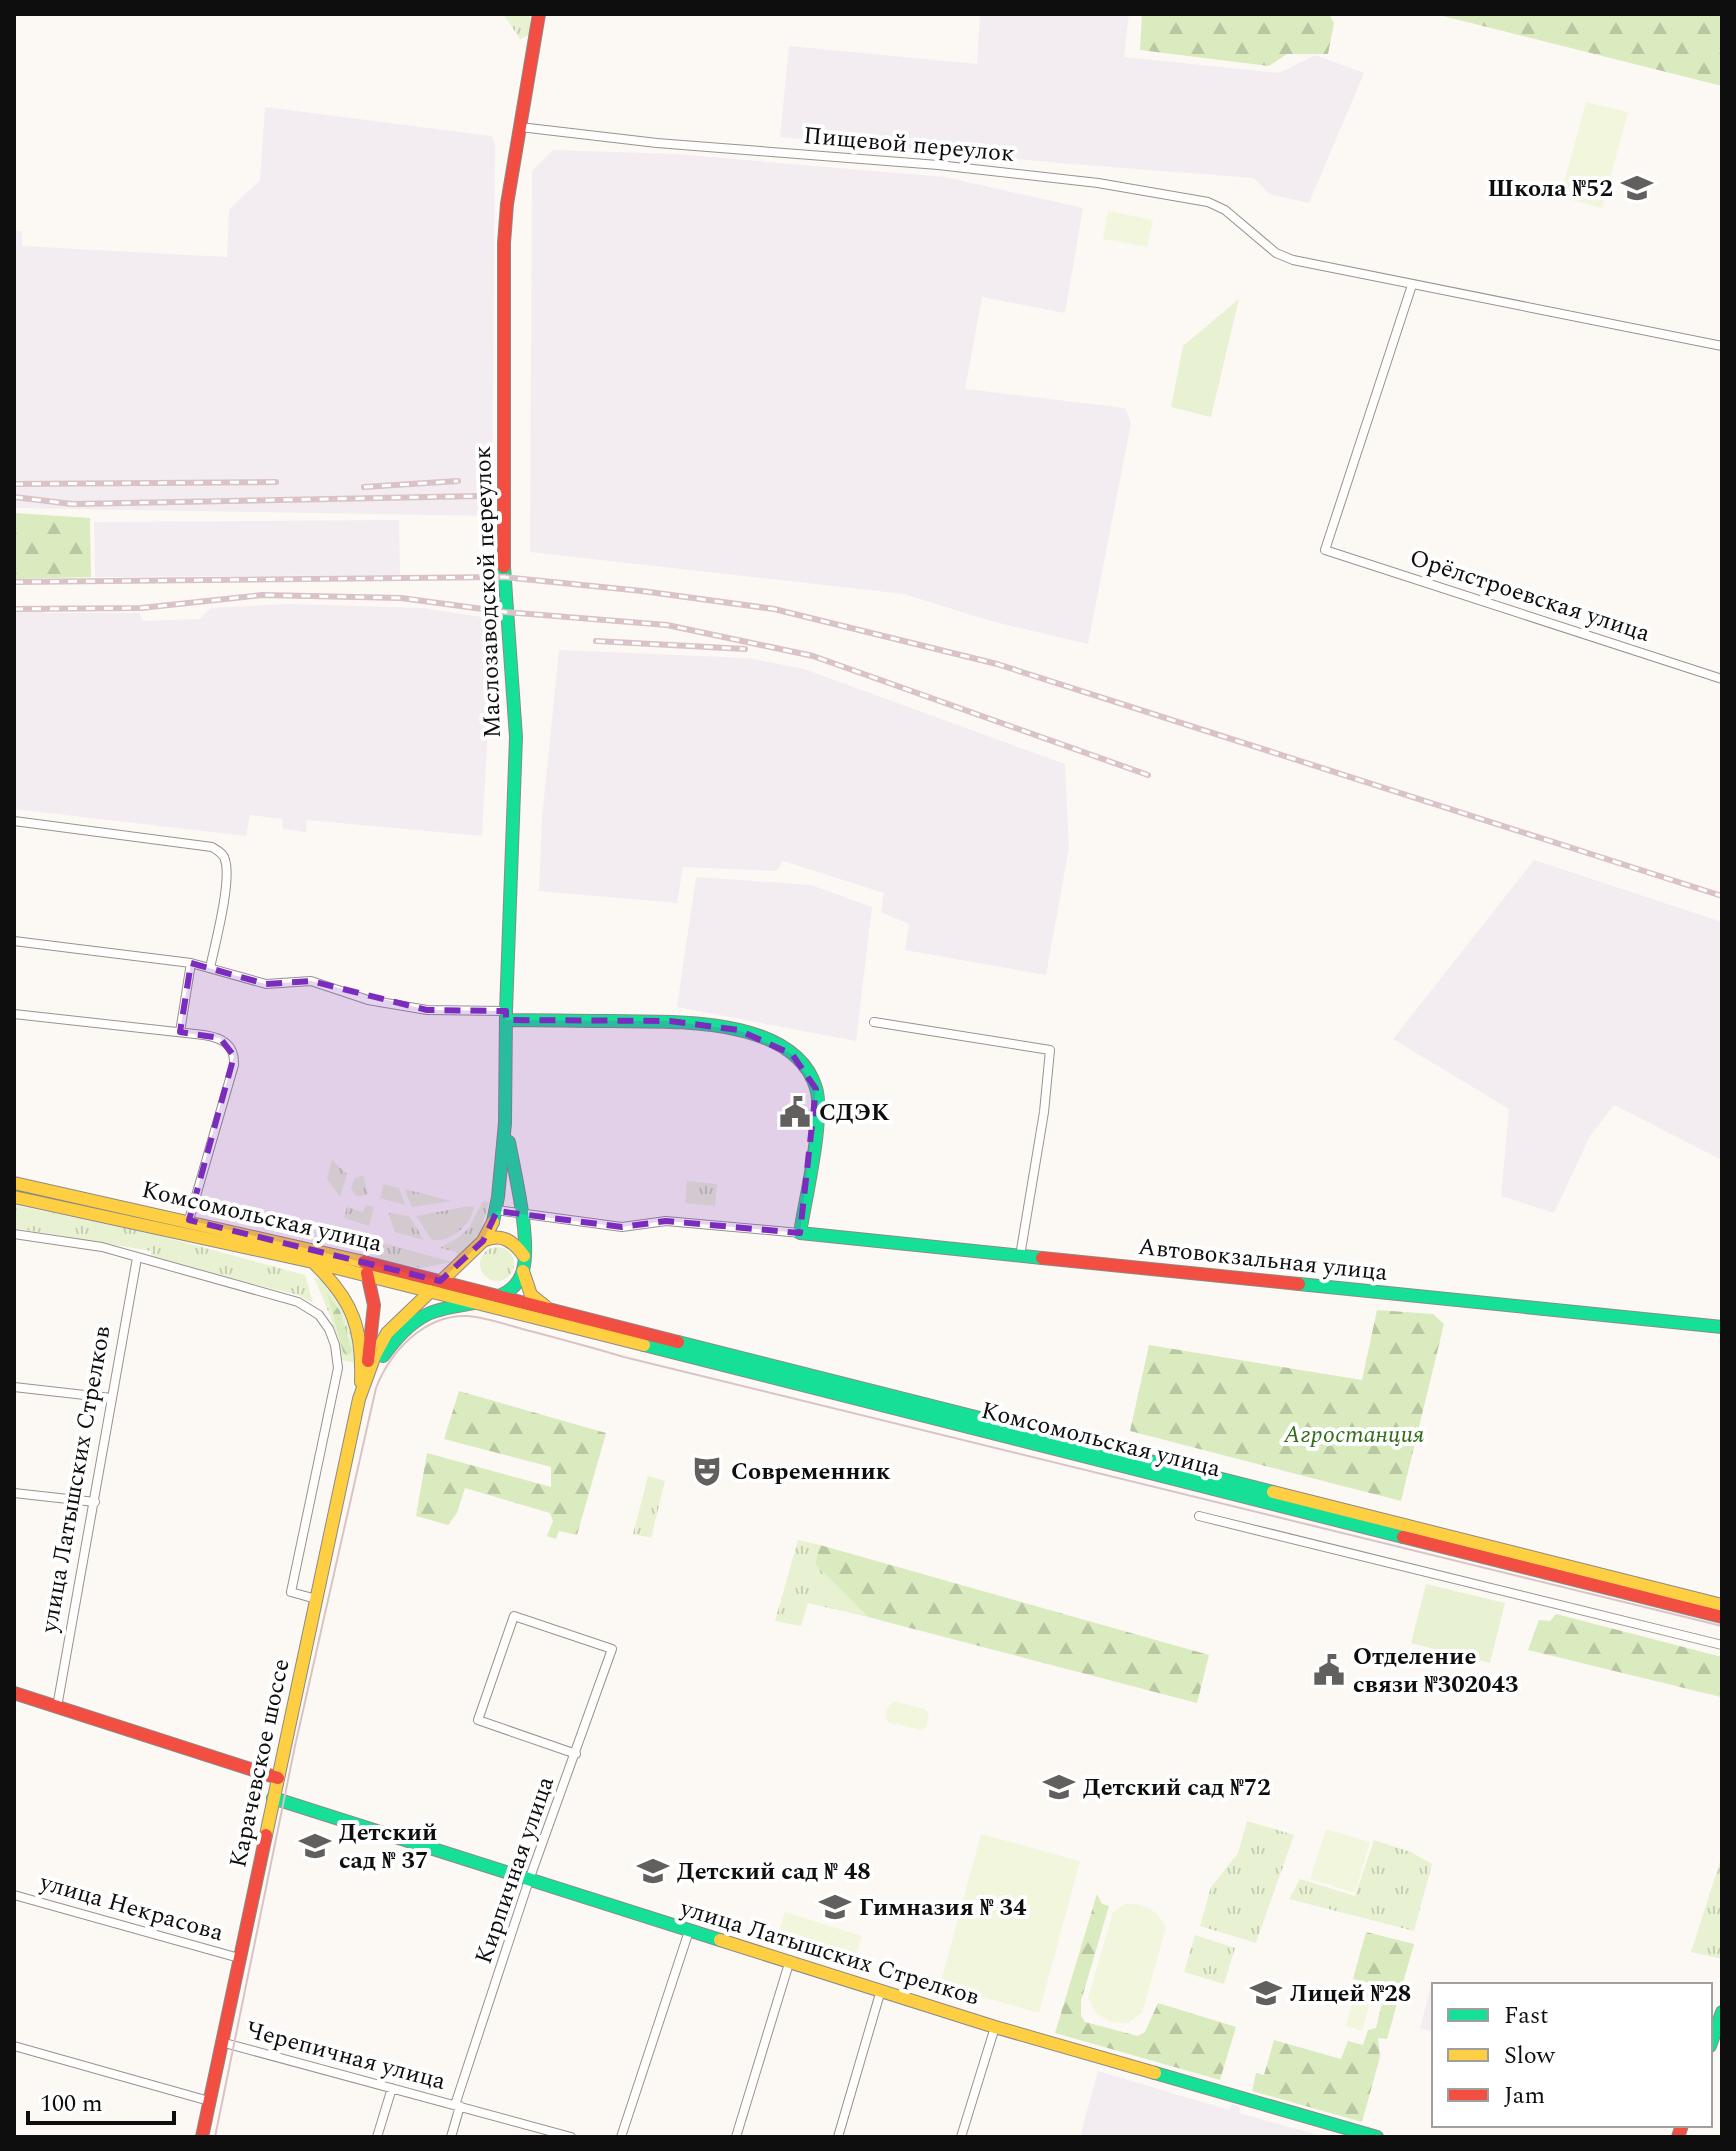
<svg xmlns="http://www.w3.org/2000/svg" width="1736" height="2151" font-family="Spectral,serif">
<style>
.industrial{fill:#f3ecf1}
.grass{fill:url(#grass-tufts)}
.forest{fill:url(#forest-firs)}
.park{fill:#e8f2d2}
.pitch{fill:#f2f6dc}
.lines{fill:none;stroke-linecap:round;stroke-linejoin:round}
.street-casing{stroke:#959492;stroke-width:10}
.fast-casing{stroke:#8c8a88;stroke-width:14}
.slow-casing{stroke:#8c8a88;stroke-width:14}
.jam-casing{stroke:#8c8a88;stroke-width:14}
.street{stroke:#fffefd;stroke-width:8}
.fast{stroke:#16e098;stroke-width:12}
.slow{stroke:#ffcf43;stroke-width:12}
.jam{stroke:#f24e42;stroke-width:12}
.tram{stroke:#d9c3c6;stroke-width:2}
.rail-casing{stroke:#d9c3c6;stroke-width:6}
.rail{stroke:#fff;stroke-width:3;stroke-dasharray:9;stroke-linecap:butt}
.marked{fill:#7b2cbf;fill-opacity:0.2;stroke:#7b2cbf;stroke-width:6;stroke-dasharray:16 10;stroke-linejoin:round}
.labels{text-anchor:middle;stroke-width:8;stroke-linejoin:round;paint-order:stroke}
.street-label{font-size:24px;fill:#0e0e0e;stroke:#fff}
.poi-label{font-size:24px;font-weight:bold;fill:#0e0e0e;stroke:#fff;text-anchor:start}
.park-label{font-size:24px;font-style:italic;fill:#326c19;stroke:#fff}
</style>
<defs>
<pattern id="grass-tufts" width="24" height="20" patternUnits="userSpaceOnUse" patternTransform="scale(2)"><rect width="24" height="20" fill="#e8f2d2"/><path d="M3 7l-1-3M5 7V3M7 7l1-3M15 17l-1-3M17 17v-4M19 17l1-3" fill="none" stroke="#c6ceb3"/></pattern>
<pattern id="forest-firs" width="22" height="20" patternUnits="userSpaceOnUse" patternTransform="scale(2)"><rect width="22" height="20" fill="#d9ebbf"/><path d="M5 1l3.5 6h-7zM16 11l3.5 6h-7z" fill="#b9c8a3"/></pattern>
</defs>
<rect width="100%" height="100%" fill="#fcf9f4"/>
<!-- industrial -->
<path class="industrial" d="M980,14H1129L1124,57L1279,73L1315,55L1364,73L1309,203L1269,194L1254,178L1071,164L780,137L789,46L977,64Z
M265,107L491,136L495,144L492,516L14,508V231H22V246L227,257L229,210L260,180Z
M553,150L675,154L945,177L1083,208L1065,313L982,297L965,389L1125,408L1131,423L1088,644L991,621L904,594L530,552L532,171Z
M399,520L400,575L95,577L94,522Z
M289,604L423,608L494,619L482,836L307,820L306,832L283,829L282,819L250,815L246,836L14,809V610H44V613H139L143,621L200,619L211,608Z
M559,650L748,658L804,669L1065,764L1069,848L1046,975L905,950L909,924L881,912L884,893L783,861L776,871L683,867L677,903L539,891L542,818Z
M1534,860L1722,922V1160L1614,1105L1590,1136L1554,1213L1501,1196L1509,1109L1393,1039Z
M696,877L811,885L872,907L856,1041L677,1007Z
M1431,1986H1434V2032L1420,2028Z
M1098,2071L1229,2110L1232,2104L1240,2107L1239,2113L1325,2137H1080Z"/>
<!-- grass -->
<path class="grass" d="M503,14H530V35L520,39Z
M332,1160L347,1174L340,1197L327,1179Z
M363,1175L368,1195L356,1196L351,1188L354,1179Z
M687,1181L717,1184L715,1206L685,1203Z
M384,1184L399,1188L405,1205L380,1198Z
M404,1189L452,1201L412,1207Z
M483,1201L489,1202L480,1233L456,1260L457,1252L440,1248L459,1237L469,1228Z
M14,1205L154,1234L305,1275L313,1303L298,1295L151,1259V1251L14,1228Z
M366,1205L374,1207L369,1226L344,1218L347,1207L363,1212Z
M469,1206L474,1207C470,1226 452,1242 432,1240L416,1216Z
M388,1213L409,1216L424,1240L395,1232Z
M379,1242L452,1262L421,1268L375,1258Z
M480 1264a17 17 0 1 1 34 0a17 17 0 1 1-34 0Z
M314,1277C343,1287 359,1334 354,1363L342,1360L330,1316Z
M648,1476L665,1481L651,1538L633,1534Z
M798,1540L820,1545L815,1564L868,1617L808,1603L801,1626L775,1621Z
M1247,1821L1294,1835L1256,1943L1200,1926L1211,1887L1238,1853Z
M1374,1840L1411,1852L1432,1864L1414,1931L1289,1899L1300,1879L1355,1896Z
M1722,1855V1959L1691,1952Z
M1195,1935L1235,1948L1224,1984L1184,1972Z"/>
<!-- forest -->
<path class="forest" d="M1142,14H1329L1334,23L1328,54H1287L1269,66L1140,50Z
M1435,14H1722V86Z
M14,513L90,518L91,577L14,579Z
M327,1293L340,1311L352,1351L347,1356L343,1352Z
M1377,1310L1433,1314L1444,1324L1401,1501L1130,1431L1149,1345L1362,1380Z
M459,1391L606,1433L577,1535L559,1531L556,1539L547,1536L553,1521L550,1513L465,1488L457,1513L448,1525L416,1516L427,1453L551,1487V1467L444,1439Z
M820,1545L1209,1655L1197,1703L868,1617L815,1564Z
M1556,1614L1722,1657L1721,1697L1528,1650L1539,1620L1550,1621Z
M1097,1894L1102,1904L1109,1906L1081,2001V2016L1085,2022L1138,2036L1145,2032L1158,2003L1236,2027L1220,2080L1055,2033Z
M1366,1932L1414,1944L1387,2039L1378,2038L1380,2057L1362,2122L1252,2091L1256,2073L1264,2075L1274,2040L1341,2059L1348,2041L1363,2045L1368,2030L1376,2028L1386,1987L1353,1979Z"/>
<!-- park -->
<path class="park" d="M1239,299L1211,417L1171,407L1183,346Z
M1426,1584L1505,1603L1490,1663L1411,1643Z"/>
<!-- pitch -->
<path class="pitch" d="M1586,102L1628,112L1602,208L1560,197Z
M1108,211L1153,220L1147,247L1103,239Z
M894,1701L925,1709L929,1715L926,1726L921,1730L888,1722C883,1715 887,1705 894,1701Z
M1326,1829L1370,1842L1355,1893L1310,1879Z
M981,1834L1080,1861L1039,2013L940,1985Z
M1126,1904C1147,1904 1156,1909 1166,1928L1142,2013L1128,2023L1111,2022L1096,2013L1088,1998L1113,1912Z
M785,1912L862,1936L852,1967L775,1943Z
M1357,1984L1374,1989L1362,2031L1346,2026Z"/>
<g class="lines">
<defs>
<path id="street" d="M520,127L657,143L938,165L1098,183L1208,202L1225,210L1276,253L1293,260L1722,346
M1412,285L1325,550L1722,679
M14,821L212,847C217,850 224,854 225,860C232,881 215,944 210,968
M14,941L191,963L266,984L311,981L368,1000L427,1010L505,1011
M14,1014L204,1035C222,1038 235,1044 234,1065L189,1220
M874,1022L1050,1050L1044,1112L1020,1256
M180,1032L191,963
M496,1210L622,1227L666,1221L800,1233
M14,1234L102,1247L298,1302L319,1315L329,1329L335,1345L338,1368L291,1592L316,1599
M14,1387L111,1398
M14,1493L95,1502
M1199,1516L1722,1645
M57,1707L137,1258
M14,1895L239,1958
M221,2042L571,2137
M14,2046L209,2101
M455,2105L529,1880L612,1649L514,1616L478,1720L576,1754
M377,2137L392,2088
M451,2137L460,2106
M621,2137L689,1931
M736,2137L790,1960
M838,2137L881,1990
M961,2137L995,2027"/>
<path id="fast" d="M506,1020C541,1020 575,1021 609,1021C670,1022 794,1015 816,1088C825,1117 805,1200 800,1233L1042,1258
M493,1222L498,1197L505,1123L506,1011L516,737L504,567
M1299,1284L1722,1327
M678,1342L1273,1492
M644,1345L1403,1537
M383,1356C395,1340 409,1323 428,1314C456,1300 513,1309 523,1270C531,1240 515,1174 509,1142
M273,1798L720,1940
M1710,2046L1722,2012
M1155,2073L1377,2137"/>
<path id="slow" d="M14,1183L364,1262
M14,1197L313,1262L644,1345
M483,1241C501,1232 513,1241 524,1256
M315,1264C353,1301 363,1329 361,1382
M523,1271L531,1295L545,1306
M1273,1492L1722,1605
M266,1835L359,1399L375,1355L387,1333L483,1241L493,1222
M720,1940L995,2027L1155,2073"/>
<path id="jam" d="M504,567V243L507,204L539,14
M1042,1258L1299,1284
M364,1262L678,1342
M367,1273L374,1305L368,1361
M1403,1537L1722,1617
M14,1693L278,1778
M202,2137L266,1835
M1678,2137L1682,2125"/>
</defs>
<!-- street casing -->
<use href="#street" class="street-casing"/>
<!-- fast casing -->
<use href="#fast" class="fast-casing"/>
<!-- slow casing -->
<use href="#slow" class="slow-casing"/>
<!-- jam casing -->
<use href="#jam" class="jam-casing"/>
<!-- street -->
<use href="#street" class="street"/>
<!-- fast -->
<use href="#fast" class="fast"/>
<!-- slow -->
<use href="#slow" class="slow"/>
<!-- jam -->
<use href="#jam" class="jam"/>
<!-- tram -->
<path class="tram" d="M215,2137L295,1746L376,1388C390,1352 424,1314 468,1316C490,1318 513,1327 534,1332C564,1340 594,1348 624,1357L1722,1626"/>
<defs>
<path id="rail" d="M14,484L276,482
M364,487L458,481
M14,497L72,504L479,496
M14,582L504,577L642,591L774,609L997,664L1722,896
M14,609L141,608L262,595L401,598L505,612L667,625L813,656L1148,775
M596,641L745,649"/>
</defs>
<!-- rail casing -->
<use href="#rail" class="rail-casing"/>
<!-- rail -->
<use href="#rail" class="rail"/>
</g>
<!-- marked area -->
<path class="marked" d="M191,963L266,984L311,981L427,1010L506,1011V1020L670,1021L738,1030L792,1054L816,1089L800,1233L666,1221L622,1227L497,1211L483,1241L440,1281L189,1220L234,1056L220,1038L180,1032Z"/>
<!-- icons -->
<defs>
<symbol id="school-bare" viewBox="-9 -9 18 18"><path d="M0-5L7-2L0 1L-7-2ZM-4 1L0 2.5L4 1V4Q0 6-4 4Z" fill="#61605e" stroke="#fff" stroke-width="2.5" paint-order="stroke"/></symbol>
<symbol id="civic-bare" viewBox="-9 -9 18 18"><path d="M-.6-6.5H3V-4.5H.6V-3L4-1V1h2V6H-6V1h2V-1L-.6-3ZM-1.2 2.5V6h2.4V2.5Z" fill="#61605e" stroke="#fff" stroke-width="2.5" paint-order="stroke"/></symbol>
<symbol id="theatre-bare" viewBox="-9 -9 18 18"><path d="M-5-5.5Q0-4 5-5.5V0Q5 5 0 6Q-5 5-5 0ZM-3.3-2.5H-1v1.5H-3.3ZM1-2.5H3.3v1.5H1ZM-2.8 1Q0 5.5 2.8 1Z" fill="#61605e" stroke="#fff" stroke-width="2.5" paint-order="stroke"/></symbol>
</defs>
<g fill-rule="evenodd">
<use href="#school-bare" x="1615" y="166" width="44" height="44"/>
<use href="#civic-bare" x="773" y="1090" width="44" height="44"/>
<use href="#theatre-bare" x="685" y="1449" width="44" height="44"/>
<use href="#civic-bare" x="1307" y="1648" width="44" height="44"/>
<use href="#school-bare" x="1037" y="1765" width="44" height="44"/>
<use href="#school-bare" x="293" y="1824" width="44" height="44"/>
<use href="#school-bare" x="631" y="1849" width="44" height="44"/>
<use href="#school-bare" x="813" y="1885" width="44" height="44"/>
<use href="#school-bare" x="1244" y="1971" width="44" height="44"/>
</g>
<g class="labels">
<!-- street labels -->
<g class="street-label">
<text transform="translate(909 144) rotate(5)" y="8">Пищевой переулок</text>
<text transform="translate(487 592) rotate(-92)" y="8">Маслозаводской переулок</text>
<text transform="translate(1530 595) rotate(18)" y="8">Орёлстроевская улица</text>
<text transform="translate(262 1216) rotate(13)" y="8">Комсомольская улица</text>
<text transform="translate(1263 1259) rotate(6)" y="8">Автовокзальная улица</text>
<text transform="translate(1101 1439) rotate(14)" y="8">Комсомольская улица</text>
<text transform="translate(75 1479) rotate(-80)" y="8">улица Латышских Стрелков</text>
<text transform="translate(259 1763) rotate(-78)" y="8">Карачевское шоссе</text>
<text transform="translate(514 1870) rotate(-71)" y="8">Кирпичная улица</text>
<text transform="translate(132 1907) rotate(16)" y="8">улица Некрасова</text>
<text transform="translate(830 1952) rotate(17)" y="8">улица Латышских Стрелков</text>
<text transform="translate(346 2055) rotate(15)" y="8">Черепичная улица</text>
</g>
<!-- poi labels -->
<g class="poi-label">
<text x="1613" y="196" text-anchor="end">Школа №52</text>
<text x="819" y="1120">СДЭК</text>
<text x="731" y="1479">Современник</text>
<text x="1353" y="1664">Отделение<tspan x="1353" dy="28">связи №302043</tspan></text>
<text x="1083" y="1795">Детский сад №72</text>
<text x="339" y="1840">Детский<tspan x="339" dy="28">сад № 37</tspan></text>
<text x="677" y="1879">Детский сад № 48</text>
<text x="859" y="1915">Гимназия № 34</text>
<text x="1290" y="2001">Лицей №28</text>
</g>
<!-- park labels -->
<g class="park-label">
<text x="1354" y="1442">Агростанция</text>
</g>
</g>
<!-- border -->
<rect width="1736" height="2151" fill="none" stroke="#0e0e0e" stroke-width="32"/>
<!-- legend -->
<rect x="1432" y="1983" width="280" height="144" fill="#ffffff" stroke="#9f9f9f" stroke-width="2"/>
<rect x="1448" y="2009" width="40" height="12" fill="#16e098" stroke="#9f9f9f" stroke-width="2"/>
<text x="1504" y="2023" font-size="24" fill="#0e0e0e">Fast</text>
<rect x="1448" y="2049" width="40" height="12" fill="#ffcf43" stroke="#9f9f9f" stroke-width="2"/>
<text x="1504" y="2063" font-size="24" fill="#0e0e0e">Slow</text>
<rect x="1448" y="2089" width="40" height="12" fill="#f24e42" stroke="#9f9f9f" stroke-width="2"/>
<text x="1504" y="2103" font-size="24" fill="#0e0e0e">Jam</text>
<!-- scale -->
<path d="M28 2111v12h146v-12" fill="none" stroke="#0e0e0e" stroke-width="4"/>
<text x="40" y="2111" font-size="24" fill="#0e0e0e" stroke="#ffffff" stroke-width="6" paint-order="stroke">100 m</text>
</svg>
